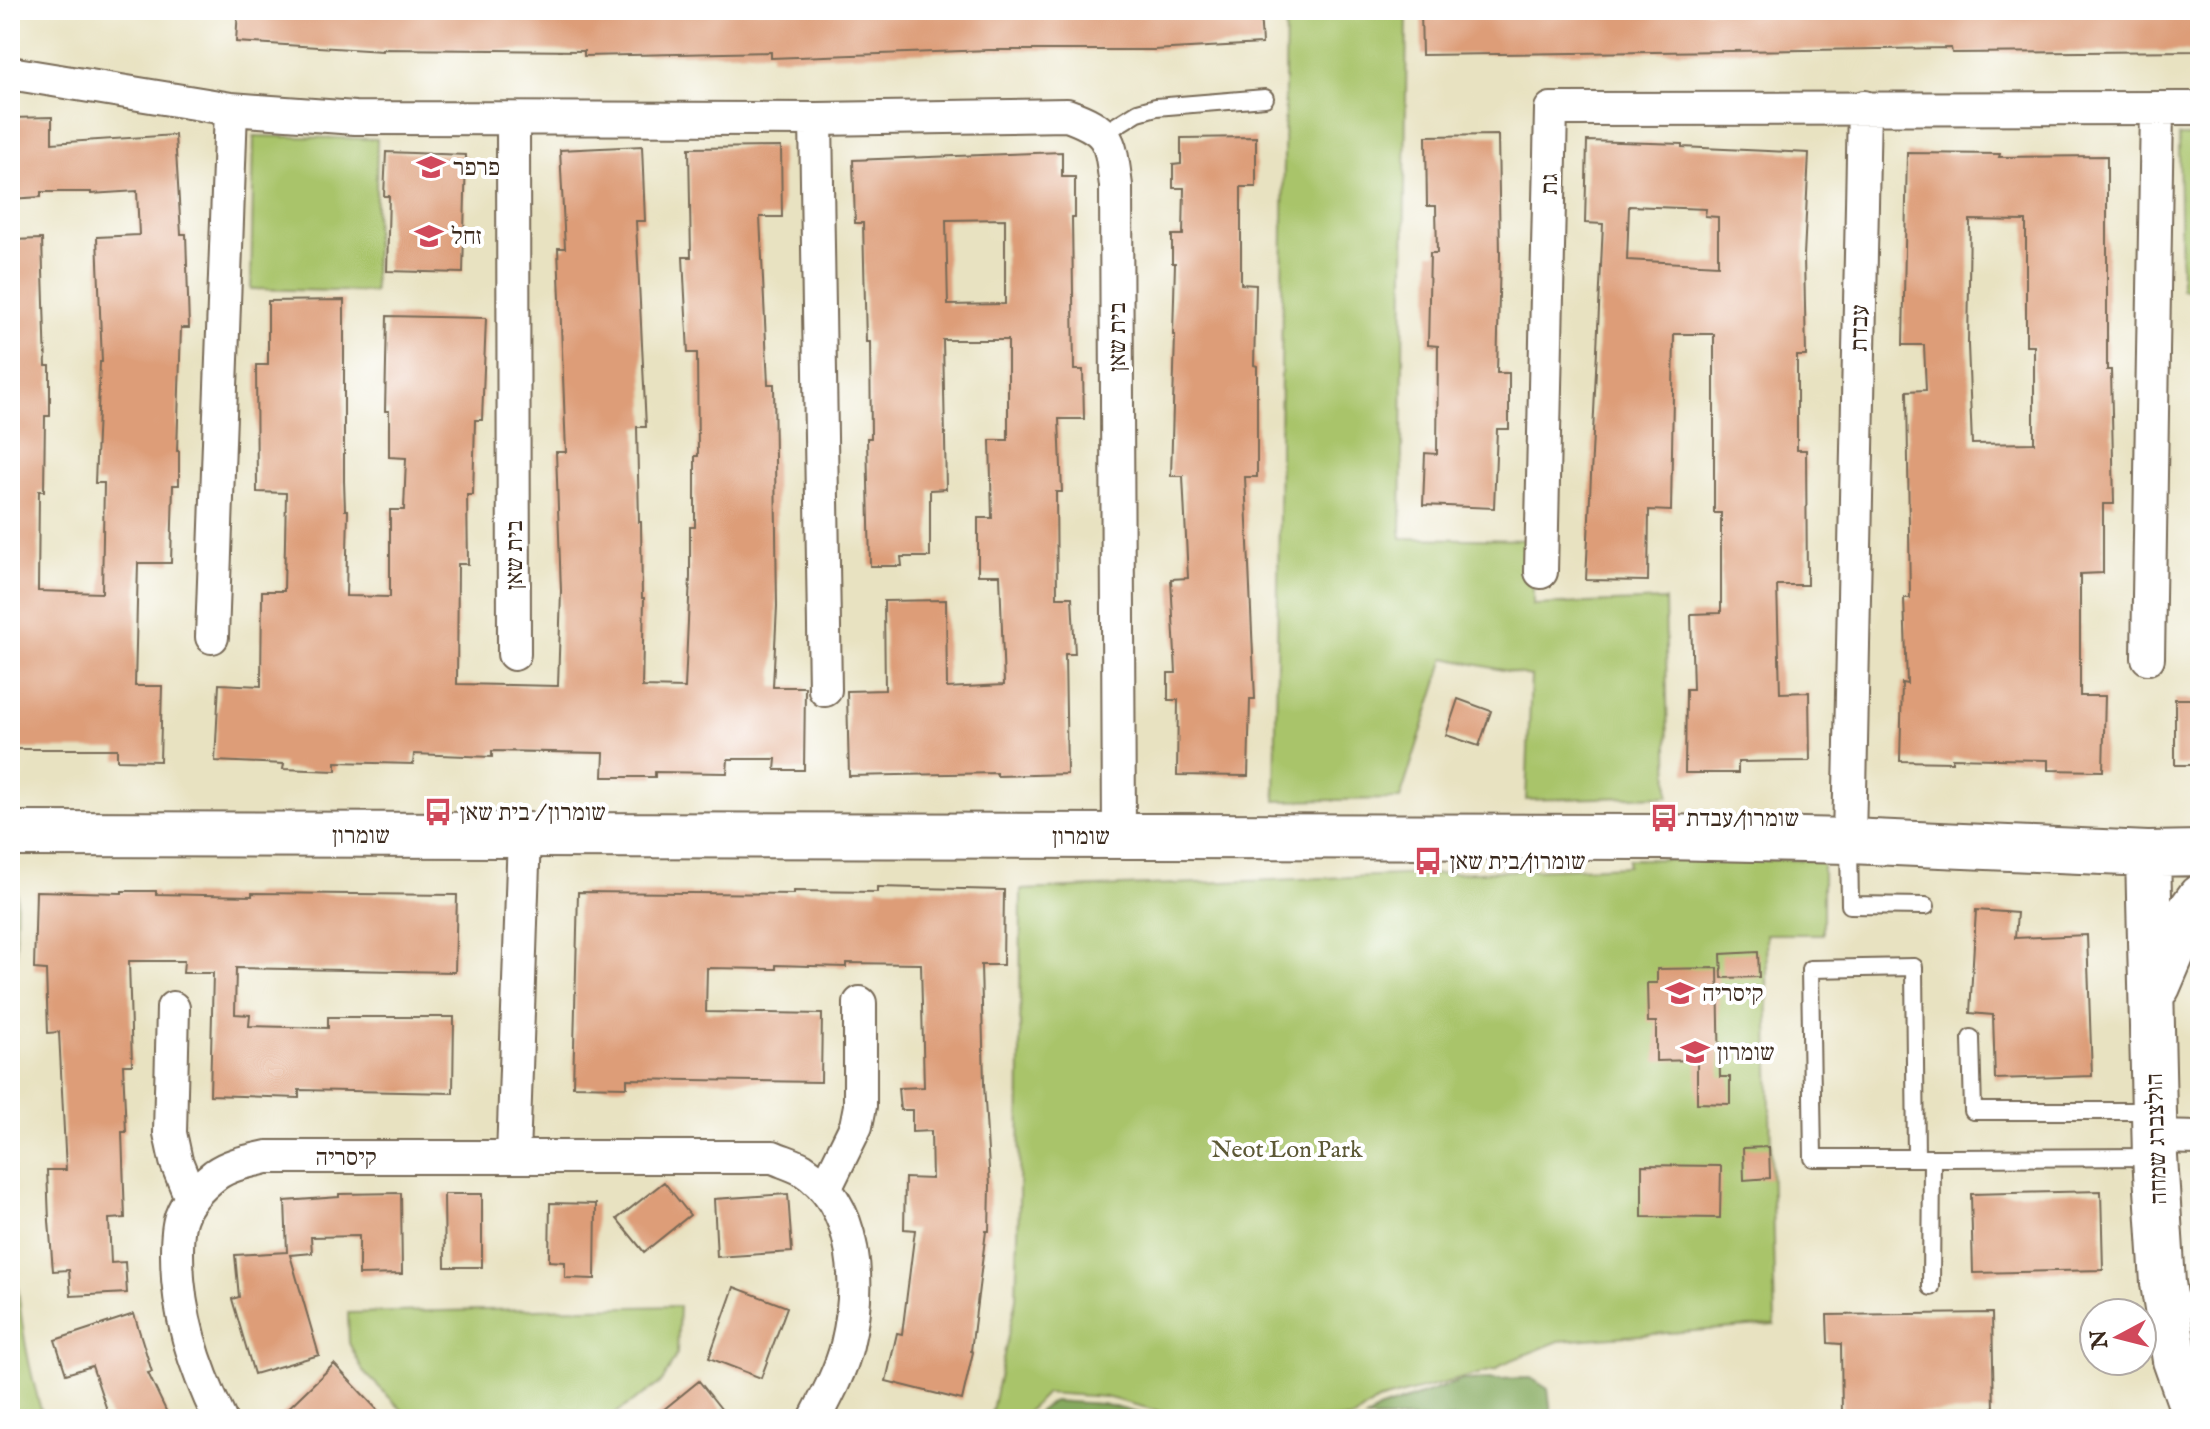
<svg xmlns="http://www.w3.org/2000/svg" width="2210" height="1429" font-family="'IM FELL English','Frank Ruhl Libre',serif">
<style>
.green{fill:#a9c46a;stroke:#727744;stroke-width:2}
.forest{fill:#86aa5e;stroke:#606a3e;stroke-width:2}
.building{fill:#dd9d78;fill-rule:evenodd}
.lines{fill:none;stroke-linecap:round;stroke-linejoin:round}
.lane-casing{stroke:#786a57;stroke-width:20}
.street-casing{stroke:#786a57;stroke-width:36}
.secondary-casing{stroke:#786a57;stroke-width:48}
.lane{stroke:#fff;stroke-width:16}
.street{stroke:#fff;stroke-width:32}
.secondary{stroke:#fff;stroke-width:44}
.labels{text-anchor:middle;stroke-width:8;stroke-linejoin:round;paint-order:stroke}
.poi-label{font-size:24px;fill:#3b2a1e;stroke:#fff;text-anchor:start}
.street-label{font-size:24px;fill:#3b2a1e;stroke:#fff}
.park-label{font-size:24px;fill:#5c5835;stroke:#fff}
</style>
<rect width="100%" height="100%" fill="#fff"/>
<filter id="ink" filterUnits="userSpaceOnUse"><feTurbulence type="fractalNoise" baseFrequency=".0125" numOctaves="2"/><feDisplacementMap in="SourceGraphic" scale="16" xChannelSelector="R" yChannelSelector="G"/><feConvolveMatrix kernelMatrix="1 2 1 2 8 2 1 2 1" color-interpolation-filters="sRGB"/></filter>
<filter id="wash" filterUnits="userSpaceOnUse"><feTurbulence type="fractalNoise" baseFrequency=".006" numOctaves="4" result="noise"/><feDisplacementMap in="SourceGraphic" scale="32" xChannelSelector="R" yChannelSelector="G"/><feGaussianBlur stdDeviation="1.8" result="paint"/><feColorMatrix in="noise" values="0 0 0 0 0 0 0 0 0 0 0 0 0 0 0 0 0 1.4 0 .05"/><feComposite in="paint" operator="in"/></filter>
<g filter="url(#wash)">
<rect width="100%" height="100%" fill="#e8e2c1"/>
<!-- green -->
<path class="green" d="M1286,10H1407L1401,538L1533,540V605L1665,600L1669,796L1526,800L1531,676L1445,658L1400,799L1275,801Z
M254,136L377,139L374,292L251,289Z
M2179,136H2200V288L2181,289Z
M1628,859L1823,860V934H1766L1775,1325L1559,1341L1502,1364L1497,1369L1377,1401L1352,1419H1189L1105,1397L1046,1393L1020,1419H990L1016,1299L1019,1201L1021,890L1628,866Z
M17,878C16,954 15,1029 13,1105C12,1211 11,1317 44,1419H10V879Z
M679,1306L677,1354L662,1382L607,1419H411L363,1371L349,1343L348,1313Z"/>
<!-- forest -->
<path class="forest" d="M1531,1378L1548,1389L1551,1413L1538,1419H1366L1378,1410L1463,1380Z
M1053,1401L1102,1404L1162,1419H1028Z"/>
<g id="blocks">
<!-- building -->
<path class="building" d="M238,10H1260L1262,44L1153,50H989L771,58V52L584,56V51L382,49V51L236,42Z
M1421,10H2200V51L1952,53L1951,48L1422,55Z
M52,117V143L175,135L181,234H186L189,328H181L177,451H179V485H173L171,563H138L135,686H162L160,761L117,760V749H10V240L42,239L46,366H50V416H45L44,491H39L38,591L102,593L104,483H95L100,362H102L97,237L139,235L137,191L91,194V192H41V197L10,199V118Z
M1498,135L1500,255L1497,373H1509V429H1497L1494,508L1423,505L1425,453L1437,454L1438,346L1428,345L1430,253H1437L1436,206H1427L1426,136Z
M1256,137V187H1241V284L1256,285L1254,365L1257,366V477H1245L1255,699H1250L1248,776L1177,775L1178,700H1168V673H1176L1171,579L1188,578L1183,476H1171L1175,335H1173L1175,263H1172V235H1183L1184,188H1173V165L1181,164V138Z
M1587,141L1682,144V147L1809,153L1804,256L1806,356H1797V450H1806L1807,585H1777L1780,693L1809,692L1810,761L1738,762V773H1685L1686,689H1693L1691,614L1721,613V513H1714V334H1674L1671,511L1649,510L1648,581L1586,580L1603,224L1585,223ZM1629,206L1706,209L1705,216L1718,217V265L1627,260Z
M642,146L645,221H636L646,427H637L639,522H641L642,598H644L642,687L685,688L690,577V527H695V456H698L697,353H688L683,257H691L689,148L781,147L782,217H760L768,384H774L777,606L773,687H805L804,770H775L776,759H728L727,773L655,772V777H603L604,753L492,751V757L414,754L413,764L336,762V771L283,769L284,764L215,761L219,684L261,686L262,591H284L286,493L257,492L256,365H268V301L344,300V481L345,510H348L346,596L390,597V510H404L406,458L389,457V411H385L387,316L486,318L482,420H475L473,495H467L468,564H458L457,684L558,686L561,591L556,452H566L558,248H565L560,150Z
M386,152L466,155L463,273L387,271L389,196H384Z
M1062,152V177H1075V217H1072L1074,370H1083L1084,419H1059L1062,492H1056L1057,597H1072L1075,654H1065L1067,774L997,776V773L849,776L847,691L885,690L884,601L946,600L947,688L1004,685L1000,575H978V518H992L990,440H1008V340H943L946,489L930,490V557H901L902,566H870L867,438H871L870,342H866L863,223H855L853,160ZM1005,219V304L948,305L946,220Z
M1907,153L2000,154L1999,157L2107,156V370H2111L2114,504H2103V573L2080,574V696H2105L2103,771L2048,770V760L1952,758V762L1900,761L1902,683L1907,684L1904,598H1910L1907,391L1926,390L1924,345H1903ZM1970,220L2026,221V346H2034V443L1972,444L1968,345Z
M1458,699L1491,711L1479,746L1446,735Z
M2175,699H2200V765H2175Z
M877,887L1004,890L1003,965H981L984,1084L990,1186L989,1231H986L971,1351L973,1352L962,1400L886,1381L897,1333L902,1334L915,1230L904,1229L905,1178L932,1179L931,1131L912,1132V1110H900L898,1088L924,1087L921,964L846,963V967L776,965V969L707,968L706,1012L822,1014L821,1082L627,1079V1087L573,1086L578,892L794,894V891L877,892Z
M36,891L122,893V891H156V894L252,896V893L457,895L455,972L236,968L235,1014L250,1015L249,1026L328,1028V1017H454L453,1093L299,1090V1098L210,1095L213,973H183L184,961H129L132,1065H123L126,1132H122L125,1218L109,1219L111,1263L125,1262L127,1293L71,1296L69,1270L53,1271L49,1221L47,1170H66L59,1032L48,1033L46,970L34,969Z
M1976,910L2017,913L2015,938L2087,935L2092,1076L1995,1079L1993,1015L1970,1013Z
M1758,952L1759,977L1722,978L1721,954Z
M1718,968L1720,1077H1730V1104L1697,1103V1060L1656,1061V1022H1648L1647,983H1657V969Z
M1769,1147L1770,1178L1744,1180L1743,1148Z
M1642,1165L1721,1166L1720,1218L1642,1217Z
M664,1182L690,1215L644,1252L617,1219Z
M2101,1191L2103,1270L1973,1273L1971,1194Z
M401,1193L402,1274L359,1275V1236L311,1237L312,1253L290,1255L319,1355L254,1374L232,1299L239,1297L235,1255L287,1252L285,1201L339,1197V1194Z
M444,1194H482V1267H445Z
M788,1194L792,1252L717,1257L714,1199Z
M550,1203L596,1204L595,1279L565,1278V1262L549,1261Z
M734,1287L787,1307L761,1378L709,1358Z
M1992,1313L1994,1412L1842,1414L1841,1344L1828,1343L1827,1315Z
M134,1314L152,1372L148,1373L170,1419H110L92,1366L66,1374L55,1340Z
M334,1364L386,1419H277Z
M699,1381L729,1419H652Z"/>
</g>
</g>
<g filter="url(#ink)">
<use href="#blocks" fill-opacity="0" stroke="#786a57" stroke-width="2"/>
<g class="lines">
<defs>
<path id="lane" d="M1104,133L1138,112L1156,107L1265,98
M1849,843L1850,905L1926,906
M1971,1038L1973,1111H2154
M1916,1158L1914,967L1810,969L1813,1158H1946L2153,1157
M1931,1287L1932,1158"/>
<path id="street" d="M10,73L231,109L355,118L816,119L1067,115C1112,131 1110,141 1116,186L1119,836
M513,119L514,654
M816,119L825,690
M1541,572L1551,109L2200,108
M212,637L231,109
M2148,658L2157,108
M1849,841L1864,107
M173,1008L170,1133L176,1161L191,1198
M2155,1137L2200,1138
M513,1157L524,835
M825,1189L856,1126L860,1106V1003
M220,1419C194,1366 177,1313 177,1254C177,1243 177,1228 181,1217C187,1200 201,1186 215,1175C230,1164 250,1161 267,1157H773C782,1161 793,1164 802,1169C859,1205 861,1286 847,1345C841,1370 827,1396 815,1419"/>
<path id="secondary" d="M10,834L1664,837L1849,841L2148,854L2200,853
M2148,854L2155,1157L2163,1283L2175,1360L2196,1419
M2158,986L2190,911L2200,897"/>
</defs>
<!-- lane casing -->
<use href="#lane" class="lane-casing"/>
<!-- street casing -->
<use href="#street" class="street-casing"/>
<!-- secondary casing -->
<use href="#secondary" class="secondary-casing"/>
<!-- lane -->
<use href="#lane" class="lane"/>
<!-- street -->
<use href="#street" class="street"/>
<!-- secondary -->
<use href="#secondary" class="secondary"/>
</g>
</g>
<!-- icons -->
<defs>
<symbol id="school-bare" viewBox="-9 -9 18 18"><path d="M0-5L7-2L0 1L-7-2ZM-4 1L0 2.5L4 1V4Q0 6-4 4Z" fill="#d1495b" stroke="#fff" stroke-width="2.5" paint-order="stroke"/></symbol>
<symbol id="bus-bare" viewBox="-9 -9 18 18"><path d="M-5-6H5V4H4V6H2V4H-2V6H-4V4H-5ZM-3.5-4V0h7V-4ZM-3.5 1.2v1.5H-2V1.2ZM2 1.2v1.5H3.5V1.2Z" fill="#d1495b" stroke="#fff" stroke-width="2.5" paint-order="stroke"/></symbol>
</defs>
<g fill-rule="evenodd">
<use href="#school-bare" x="411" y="147" width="40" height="40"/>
<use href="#school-bare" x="409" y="216" width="40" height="40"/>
<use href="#bus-bare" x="418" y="792" width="40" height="40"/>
<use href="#bus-bare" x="1644" y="798" width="40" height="40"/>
<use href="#bus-bare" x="1408" y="841" width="40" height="40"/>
<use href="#school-bare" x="1660" y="973" width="40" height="40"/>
<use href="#school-bare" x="1675" y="1032" width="40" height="40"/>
</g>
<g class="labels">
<!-- poi labels -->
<g class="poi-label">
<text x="453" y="175">פרפר</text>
<text x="451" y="244">זחל</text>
<text x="460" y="820">שומרון / בית שאן</text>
<text x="1686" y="826">שומרון/עבדת</text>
<text x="1450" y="869">שומרון/בית שאן</text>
<text x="1702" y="1001">קיסריה</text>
<text x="1717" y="1060">שומרון</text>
</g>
<!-- street labels -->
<g class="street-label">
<text transform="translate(1549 184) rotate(-89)" y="8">גת</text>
<text transform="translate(1859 328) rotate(-89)" y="8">עבדת</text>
<text transform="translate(1117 337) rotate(-90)" y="8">בית שאן</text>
<text transform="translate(514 555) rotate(-90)" y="8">בית שאן</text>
<text x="361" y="843">שומרון</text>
<text x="1081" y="844">שומרון</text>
<text transform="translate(2156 1139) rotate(-92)" y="8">הולצברג שמחה</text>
<text x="346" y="1165">קיסריה</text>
</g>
<!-- park labels -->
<g class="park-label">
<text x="1287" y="1157">Neot Lon Park</text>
</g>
</g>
<!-- margin -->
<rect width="2210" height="1429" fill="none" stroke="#fff" stroke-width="40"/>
<!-- north arrow -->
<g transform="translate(2118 1337) rotate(263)"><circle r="38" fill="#ffffff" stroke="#b1aaa5" stroke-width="2"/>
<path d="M0-6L14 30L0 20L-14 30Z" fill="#d1495b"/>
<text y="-12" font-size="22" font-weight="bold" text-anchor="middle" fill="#3b2a1e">N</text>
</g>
</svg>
